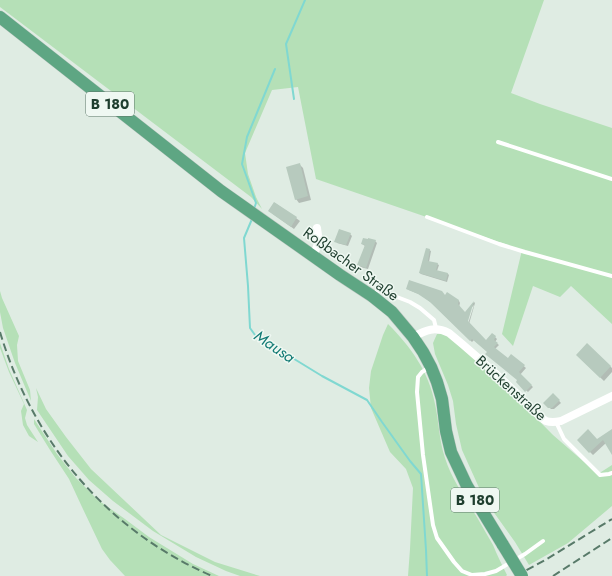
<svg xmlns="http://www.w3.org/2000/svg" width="612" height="576" font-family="Jost,sans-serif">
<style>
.green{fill:#b5e0b7}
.shadow{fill:#0003;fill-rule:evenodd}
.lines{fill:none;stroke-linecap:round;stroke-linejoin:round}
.stream{stroke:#80d8d1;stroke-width:2}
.building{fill:#b7cabe}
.primary-casing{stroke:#c0c9c4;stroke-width:13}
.lane{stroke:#fff;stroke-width:4}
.street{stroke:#fff;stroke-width:8}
.primary{stroke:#5ea683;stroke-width:12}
.rail{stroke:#587a69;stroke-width:2;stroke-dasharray:8 4;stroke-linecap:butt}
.primary-bridge-casing{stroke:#c0c9c4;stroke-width:13;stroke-linecap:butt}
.primary-bridge{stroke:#5ea683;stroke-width:12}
.labels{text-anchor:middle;stroke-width:3;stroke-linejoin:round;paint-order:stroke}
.shield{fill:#eff8f2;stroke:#5d7669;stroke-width:1}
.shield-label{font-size:14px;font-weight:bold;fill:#1e3e2e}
.street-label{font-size:15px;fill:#1e3e2e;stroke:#eff8f2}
.water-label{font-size:16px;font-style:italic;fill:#127a74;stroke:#eff8f2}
</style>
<rect width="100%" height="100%" fill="#dfece3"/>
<!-- green -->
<path class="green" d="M0,0H544L511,93L540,104L612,128V324L571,286L560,297L533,286L513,346L502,334L522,250L316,179L298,87L272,90L245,153L248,174L256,197L262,209L251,197L0,7Z
M0,291L2,298L19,336L17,345L18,361L30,390L31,401L15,363L3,328L0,312Z
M388,324C411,347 429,372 435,404C439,422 439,440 445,458C452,480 466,499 478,519C483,528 488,536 493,545C497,555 502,565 507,575L506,576H408L410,549L413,488L406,469L390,452L371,408L369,388L371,371L383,335Z
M443,333L456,337L553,435L598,474L612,465V506L568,543L529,565L515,542L490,507L481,492L462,450L456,424L453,401L448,385L435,354L433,343L437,334Z
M0,343L9,369L27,410L25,418L27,425L38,442L29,436L23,425L21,411L24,404L9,372L0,348Z
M36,388L46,409L66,437L91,469L161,535L215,562L260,576H240L226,571L196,557L153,531L113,501L89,480L68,456L37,410L38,397Z
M34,419L57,454L76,478L98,500L125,519L149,537L193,564L219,576H125L110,560L102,549L82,507L69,479L50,450L34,424Z"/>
<!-- shadow -->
<path class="shadow" d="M299,164L303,168L311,200L299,203L296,199Z
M275,203L296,218L300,221L294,229L273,214L269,211Z
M350,234L352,236L348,246L337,243L336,241Z
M375,241L377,243L368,269L360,267L359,265L365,246L362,244Z
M429,250L431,251L429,262L437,264L439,265L437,271L448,274L449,275L447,282L421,274L420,273Z
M407,289L445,296L459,301L460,303L459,307L465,313L474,302L475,303L469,324L486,341L492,334L497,339L495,342L499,345L495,349L508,359L511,355L526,368L520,375L533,387L528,392L517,382L518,380L488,352L474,340L472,342L433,304L421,295L409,290ZM474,305L467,327L465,326L471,308Z
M587,345L612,368V372L604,381L577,355Z
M553,394L561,403L554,409H551L545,403Z
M612,431V453L606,443L593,455L578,440H597Z"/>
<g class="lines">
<!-- stream -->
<path class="stream" d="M294,99L286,44L305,0
M254,209L256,203L242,164L247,137L275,69
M252,219L244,238L248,286L250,328L255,335L322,376L367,400L382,422L410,461L421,474L426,550L427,576"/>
</g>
<!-- building -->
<path class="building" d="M300,163L308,196L295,200L286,167Z
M274,202L297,217L291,227L268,211Z
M339,229L351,233L346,245L334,242Z
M363,238L368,239V238L376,240L366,268L357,265L365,245L361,244Z
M426,248L430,249L428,261L438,263L436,270L448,273L446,281L419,273Z
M409,280L442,291L445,295L447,292L459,300L458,304L465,312L474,301L468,321L486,340L492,333L496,336L494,340L498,343L494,347L508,358L511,354L525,365L519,372L532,385L525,392L516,382L517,380L485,354L487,352L472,339L470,341L430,302L418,294L406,289Z
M587,343L611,366L600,378L576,355Z
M553,393L560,400L552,408H548L543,403Z
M588,429L597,439L612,429V455L603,440L589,453L577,440Z"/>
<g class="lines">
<defs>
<path id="primary" d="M0,17L221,191L340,275L372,296L392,312L413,337L423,352L431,367L437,382L442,399L446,431L451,452L467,486L503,545"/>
</defs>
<!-- primary casing -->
<use href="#primary" class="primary-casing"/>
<!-- lane -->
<path class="lane" d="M498,142L612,179
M427,217L499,244L525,252L612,276
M377,290L397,297L410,302L420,308L434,320L436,328
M430,367L422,372L418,377L417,392L423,455L433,525L437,538L454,562L462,571L472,575L485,574L496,571L525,554L543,541
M556,422L564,439L600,475L609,474L612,473"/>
<!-- street -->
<path class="street" d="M313,255C319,245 319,240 317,228
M413,337C426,330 435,326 449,333C471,351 492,370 512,389C522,398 536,415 546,421C552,423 556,422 561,421L612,396"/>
<!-- primary -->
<use href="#primary" class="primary"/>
<!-- rail -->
<path class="rail" d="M0,332C33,442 106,530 212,576
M516,576L547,559L612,519
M553,576L612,538"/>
<defs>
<path id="primary-bridge" d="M503,545L522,576"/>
</defs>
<!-- primary-bridge casing -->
<use href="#primary-bridge" class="primary-bridge-casing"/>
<!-- primary-bridge -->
<use href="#primary-bridge" class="primary-bridge"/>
</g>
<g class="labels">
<!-- shield labels -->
<g class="shield">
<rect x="86" y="92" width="48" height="24" rx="3"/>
<rect x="451" y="488" width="48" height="24" rx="3"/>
</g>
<g class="shield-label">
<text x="110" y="109">B 180</text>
<text x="475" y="505">B 180</text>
</g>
<!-- street labels -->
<g class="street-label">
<text transform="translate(351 264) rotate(36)" y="5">Roßbacher Straße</text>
<text transform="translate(511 388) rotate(42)" y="5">Brückenstraße</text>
</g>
<!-- water labels -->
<g class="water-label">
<text transform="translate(275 346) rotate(34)" y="6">Mausa</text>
</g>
</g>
</svg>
